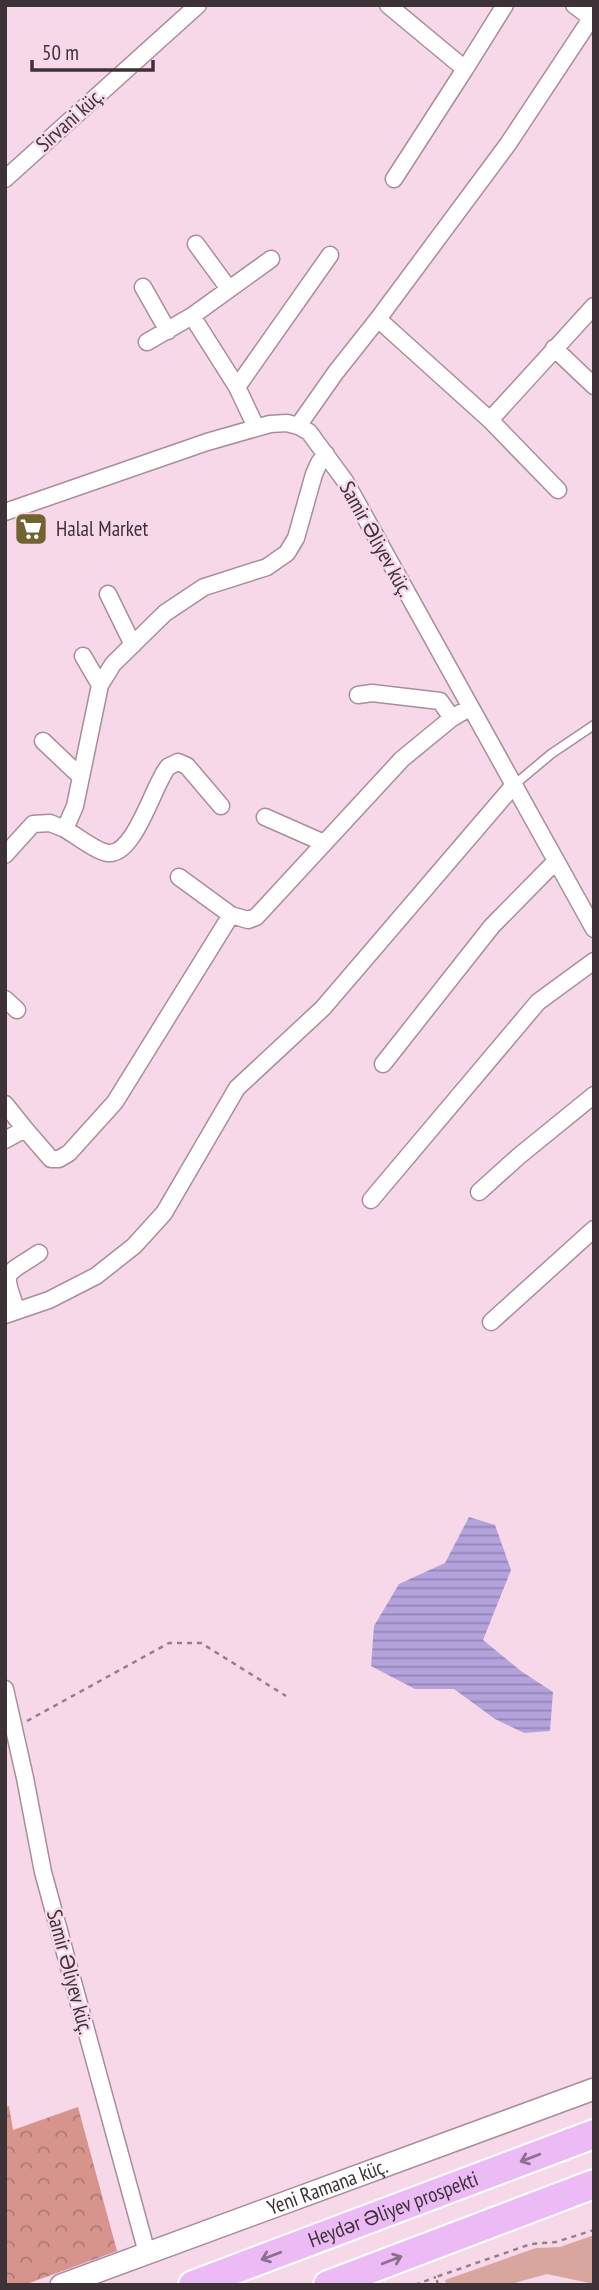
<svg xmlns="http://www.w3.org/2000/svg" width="599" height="2290" font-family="'PT Sans Narrow',sans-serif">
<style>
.green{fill:#d8a59f}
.forest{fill:url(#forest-crowns)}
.water{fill:url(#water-rules)}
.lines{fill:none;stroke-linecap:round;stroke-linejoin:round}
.lane-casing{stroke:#a98d9d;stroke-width:11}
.street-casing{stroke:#a98d9d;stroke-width:19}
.secondary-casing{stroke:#a98d9d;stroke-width:24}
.highway-casing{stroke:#fff;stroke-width:32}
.path{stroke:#94808b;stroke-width:2.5;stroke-dasharray:5 5;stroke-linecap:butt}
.lane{stroke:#fff;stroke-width:8}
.street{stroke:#fff;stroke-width:16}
.secondary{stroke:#fff;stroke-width:21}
.highway{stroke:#ecbbf6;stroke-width:28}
.oneway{stroke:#8c708e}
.labels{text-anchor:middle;stroke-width:5;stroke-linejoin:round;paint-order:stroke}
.street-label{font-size:21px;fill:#3e3239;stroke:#f6d8e9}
.poi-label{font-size:21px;fill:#3e3239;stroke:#f6d8e9;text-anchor:start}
</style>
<defs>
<pattern id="forest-crowns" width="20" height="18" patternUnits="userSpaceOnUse" patternTransform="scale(1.75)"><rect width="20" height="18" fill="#d7948d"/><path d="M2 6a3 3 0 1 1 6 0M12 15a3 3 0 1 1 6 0" fill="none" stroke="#b07974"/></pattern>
<pattern id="water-rules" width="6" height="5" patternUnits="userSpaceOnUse" patternTransform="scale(1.75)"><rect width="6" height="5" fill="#b3a2db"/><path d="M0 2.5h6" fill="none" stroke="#9385b3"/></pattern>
</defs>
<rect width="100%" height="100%" fill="#f6d8e9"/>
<!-- green -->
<path class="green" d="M594,2235V2284L547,2274L507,2285H447L445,2280L536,2248L560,2247Z"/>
<!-- forest -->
<path class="forest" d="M9,2106L13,2130L78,2107L117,2251L24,2285H5V2107Z"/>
<!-- water -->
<path class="water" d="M469,1517L495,1525L511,1570L483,1640L521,1671L553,1692L550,1731L524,1733L495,1719L454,1689H415L371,1666L374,1626L399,1584L445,1563Z"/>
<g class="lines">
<defs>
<path id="lane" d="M514,785L551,754L594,725"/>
<path id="street" d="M388,5L465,69L505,5
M574,5L594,20
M5,179L198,5
M394,179L465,69
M196,244L229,289
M143,287L168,331
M192,316L237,387L256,427
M378,319L490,420L558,490
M147,342L192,316L271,259
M554,348L594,386
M237,387L330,255
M490,420L594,306
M298,426L336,372L378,319L508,144L594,14
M5,512L207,442L270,424L287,423L298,426L309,432L345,481L594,929
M108,594L133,645
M83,656L100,685
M358,695L372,693L440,701L452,718
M43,741L81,777
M265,817L324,843
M65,829C75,835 97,852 108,853C135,856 154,783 168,767C171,765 174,764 178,762L187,766L221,806
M5,855L33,824L50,823L65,829L75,806L100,685L113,664L165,613L204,587L267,567L287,553L296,538L314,474L319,463L326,454
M179,877L231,915
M5,999L17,1010
M383,1064L492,926L556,861
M5,1104L25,1129
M5,1140L25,1129L51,1159H59L69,1153L115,1102L231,915L248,920L256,917L402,759L452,718L469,708
M479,1192L519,1156L594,1095
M371,1200L538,1002L594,961
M17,1311C2,1269 3,1277 39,1253
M5,1315L49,1300L96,1276L134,1246L164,1213L237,1088L323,1008L514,785
M491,1322L594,1229
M5,1689L25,1778L43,1872L147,2253"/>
<g id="secondary">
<path id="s1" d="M61,2285L594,2089"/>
</g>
<g id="highway">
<path id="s2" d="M193,2285L594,2134"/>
<path d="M328,2285L594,2184"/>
</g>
</defs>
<!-- lane casing -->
<use href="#lane" class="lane-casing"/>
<!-- street casing -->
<use href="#street" class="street-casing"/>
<!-- secondary casing -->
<use href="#secondary" class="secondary-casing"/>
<!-- highway casing -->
<use href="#highway" class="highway-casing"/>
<!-- path -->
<path class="path" d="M27,1721L169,1643H201L286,1696
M415,2285L436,2277
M438,2285L436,2277L531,2244L556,2242L594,2230"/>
<!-- lane -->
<use href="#lane" class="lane"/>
<!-- street -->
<use href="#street" class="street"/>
<!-- secondary -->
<use href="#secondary" class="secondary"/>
<!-- highway -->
<use href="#highway" class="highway"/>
</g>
<!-- one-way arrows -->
<defs><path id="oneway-shaft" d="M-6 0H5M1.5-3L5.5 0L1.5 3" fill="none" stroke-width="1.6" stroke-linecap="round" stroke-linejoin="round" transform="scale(1.75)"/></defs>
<g class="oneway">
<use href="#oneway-shaft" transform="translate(530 2158) rotate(159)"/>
<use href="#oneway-shaft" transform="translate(271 2256) rotate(159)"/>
<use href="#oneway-shaft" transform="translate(392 2260) rotate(-21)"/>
</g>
<!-- icons -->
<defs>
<symbol id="supermarket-square" viewBox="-11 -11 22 22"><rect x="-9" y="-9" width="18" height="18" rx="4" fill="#736331" stroke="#f6d8e9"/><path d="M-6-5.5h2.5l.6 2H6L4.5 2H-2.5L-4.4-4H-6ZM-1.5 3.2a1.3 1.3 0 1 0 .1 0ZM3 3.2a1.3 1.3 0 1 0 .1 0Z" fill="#fff"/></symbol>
</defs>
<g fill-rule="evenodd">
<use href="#supermarket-square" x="12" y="510" width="38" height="38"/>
</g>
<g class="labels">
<!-- street labels -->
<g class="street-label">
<text transform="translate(70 120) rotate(-42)" y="7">Sirvani küç.</text>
<text transform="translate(376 539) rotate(61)" y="7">Samir Əliyev küç.</text>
<text transform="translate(70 1972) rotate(75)" y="7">Samir Əliyev küç.</text>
<text dy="7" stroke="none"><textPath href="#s1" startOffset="284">Yeni Ramana küç.</textPath></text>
<text dy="7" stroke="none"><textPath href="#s2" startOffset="214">Heydər Əliyev prospekti</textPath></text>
</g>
<!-- poi labels -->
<g class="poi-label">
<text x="56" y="536">Halal Market</text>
</g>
</g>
<!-- border -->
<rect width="599" height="2290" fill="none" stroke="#3e3239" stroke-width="14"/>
<!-- scale -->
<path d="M32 60v10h121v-10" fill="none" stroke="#3e3239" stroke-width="3.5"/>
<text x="42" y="60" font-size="21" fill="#3e3239" stroke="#f6d8e9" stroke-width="5" paint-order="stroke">50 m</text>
</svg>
